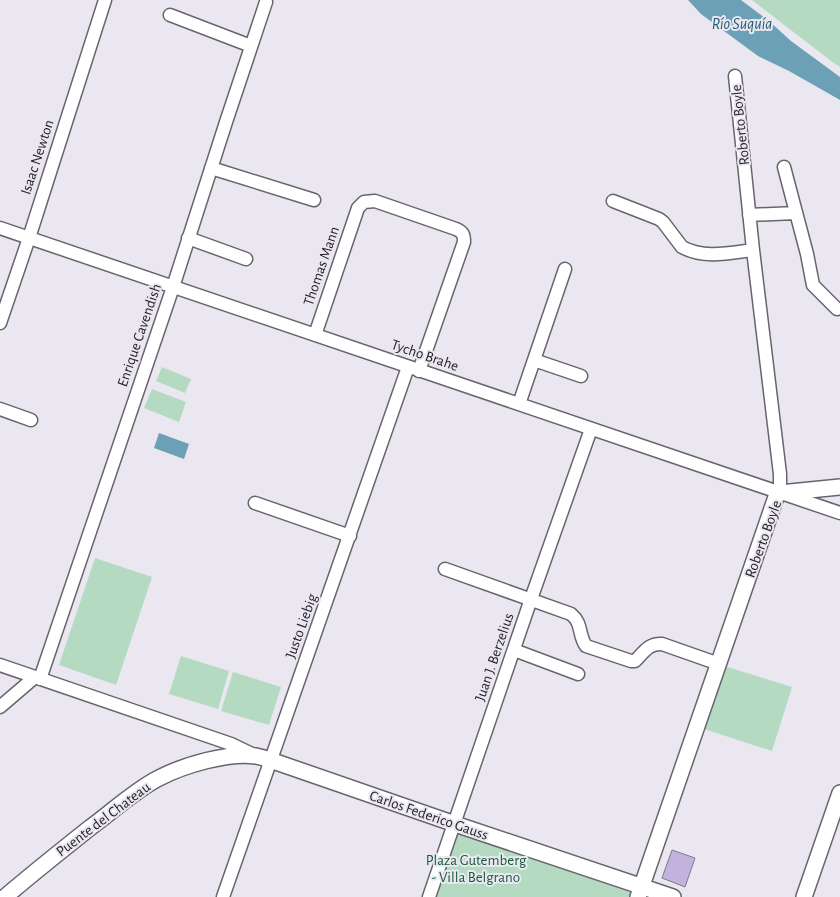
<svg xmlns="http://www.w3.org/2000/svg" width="840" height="897" font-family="'Alegreya Sans',sans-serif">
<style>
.green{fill:#b4dac1}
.water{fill:#6ca0b6}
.building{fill:#c3b2dd;stroke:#7d7a83}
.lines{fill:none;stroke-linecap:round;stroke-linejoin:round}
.minor-casing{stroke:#68646d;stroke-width:15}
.major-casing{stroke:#68646d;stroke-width:18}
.minor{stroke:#fff;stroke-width:12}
.major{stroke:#fff;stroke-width:15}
.labels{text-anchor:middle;stroke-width:4;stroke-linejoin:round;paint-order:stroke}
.street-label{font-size:15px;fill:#252327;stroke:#ebe7f1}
.park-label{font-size:15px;fill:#135e39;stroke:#ebe7f1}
.water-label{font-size:16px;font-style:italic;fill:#1b5c75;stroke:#ebe7f1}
</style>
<rect width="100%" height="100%" fill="#ebe7f1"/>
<!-- green -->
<path class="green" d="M752,0H840V67L831,61Z
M162,367L191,379L185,393L156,381Z
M152,389L186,402L179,422L144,408Z
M95,558L152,577L116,685L59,665Z
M181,656L229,671L218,709L169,694Z
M721,665L792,687L772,751L701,728Z
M233,672L281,687L269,725L221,711Z
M458,833L632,893L631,897H435Z"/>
<!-- water -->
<path class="water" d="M688,0H741L769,21L791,41L840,77V100L789,71L758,56L701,14Z
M159,433L189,444L184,459L154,448Z"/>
<!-- building -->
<path class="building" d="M672,850L695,858L685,887L662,878Z"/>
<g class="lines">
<defs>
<path id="minor" d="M170,15L251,46
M735,76L753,250L780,474V493
M784,167L807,254L813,285L837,309
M211,168L314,200
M613,201L659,219L663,222L682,247C704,259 729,253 753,250
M749,215L796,213
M0,228L840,513
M188,238L246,259
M0,323L29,238L105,0
M315,335L358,208L364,202L375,201L456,229C463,232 464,235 464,242L419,371
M534,360L581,376
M519,404L565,269
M0,409L31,420
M255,503L350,536
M445,569L571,614C583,624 578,635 586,646L631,661H635C644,652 649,643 662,644L719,664
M514,650L578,674
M0,665L231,744L254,755
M40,679L173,287L226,122L266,2
M0,707L35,677
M223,897L408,367
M429,897L531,599L591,429"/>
<path id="major" d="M5,897C33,873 62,850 91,827C113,811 135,790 159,778C184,765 228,752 256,756C261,757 265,758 270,760L455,824L673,897
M638,897L776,497L780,493L840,487
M804,897L840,793"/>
</defs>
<!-- minor casing -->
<use href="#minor" class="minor-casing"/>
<!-- major casing -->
<use href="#major" class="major-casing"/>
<!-- minor -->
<use href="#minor" class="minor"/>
<!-- major -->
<use href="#major" class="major"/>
</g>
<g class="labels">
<!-- street labels -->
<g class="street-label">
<text transform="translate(740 125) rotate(-96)" y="5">Roberto Boyle</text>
<text transform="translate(37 157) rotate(-72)" y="5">Isaac Newton</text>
<text transform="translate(321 266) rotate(-71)" y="5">Thomas Mann</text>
<text transform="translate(139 335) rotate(-71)" y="5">Enrique Cavendish</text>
<text transform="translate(425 355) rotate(19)" y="5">Tycho Brahe</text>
<text transform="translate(763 539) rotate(-70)" y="5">Roberto Boyle</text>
<text transform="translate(301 626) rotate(-70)" y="5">Justo Liebig</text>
<text transform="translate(494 657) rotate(-71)" y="5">Juan J. Berzelius</text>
<text transform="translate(429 815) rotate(19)" y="5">Carlos Federico Gauss</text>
<text transform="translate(103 819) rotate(-37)" y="5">Puente del Chateau</text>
</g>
<!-- park labels -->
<g class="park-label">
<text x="476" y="865">Plaza Gutemberg<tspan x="476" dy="17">- Villa Belgrano</tspan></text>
</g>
<!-- water labels -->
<g class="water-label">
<text x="742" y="29">Río Suquía</text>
</g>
</g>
</svg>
